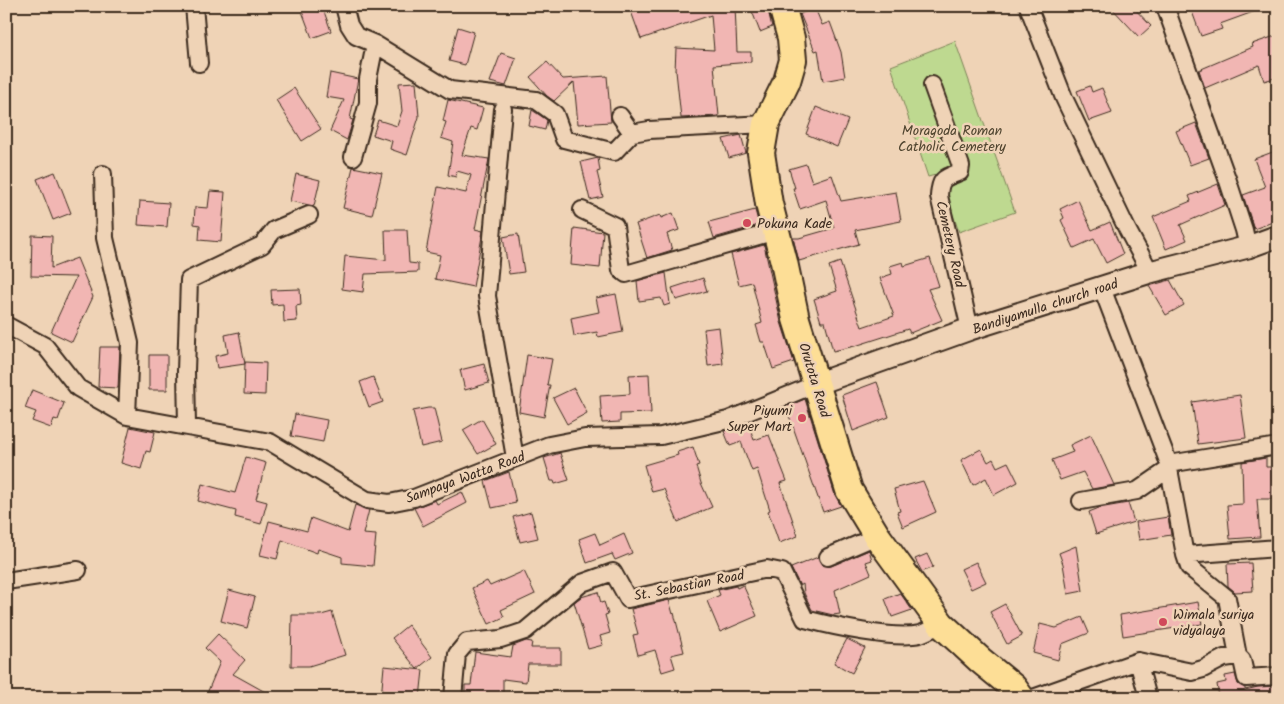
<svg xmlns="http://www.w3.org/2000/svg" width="1284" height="704" font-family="Kalam,sans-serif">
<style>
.green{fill:#bed990;stroke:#7c8257}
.building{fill:#f1b6b3;stroke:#3b2a1e}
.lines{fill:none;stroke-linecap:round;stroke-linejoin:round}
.minor-casing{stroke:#3b2a1e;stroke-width:20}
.tertiary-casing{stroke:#3b2a1e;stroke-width:25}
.primary-casing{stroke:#3b2a1e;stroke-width:30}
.minor{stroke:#efd3b6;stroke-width:16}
.tertiary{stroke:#efd3b6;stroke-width:21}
.primary{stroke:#fdde96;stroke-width:26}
.poi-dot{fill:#d1495b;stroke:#efd3b6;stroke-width:2}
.labels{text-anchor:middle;stroke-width:5;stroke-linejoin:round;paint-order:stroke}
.park-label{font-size:14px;fill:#4f442f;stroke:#efd3b6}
.poi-label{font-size:14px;fill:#3b2a1e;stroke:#efd3b6;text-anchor:start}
.street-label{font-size:14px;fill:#3b2a1e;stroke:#efd3b6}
</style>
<rect width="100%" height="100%" fill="#efd3b6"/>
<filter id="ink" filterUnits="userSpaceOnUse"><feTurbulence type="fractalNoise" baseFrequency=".02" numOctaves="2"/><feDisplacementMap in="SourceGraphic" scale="10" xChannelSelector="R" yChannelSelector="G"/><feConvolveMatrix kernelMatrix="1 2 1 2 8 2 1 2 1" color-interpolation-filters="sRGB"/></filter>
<g filter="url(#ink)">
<!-- green -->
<path class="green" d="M955,41L1015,212L959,232L939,174L928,177L891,66Z"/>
<!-- building -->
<path class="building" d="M300,6H322L331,31L312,38Z
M629,6H735L737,52H751V62L714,65L719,116L681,118L676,71H675L676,48L714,50L711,15L641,39Z
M750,6H767L772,27L760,32Z
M1110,6H1132L1151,26L1139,37Z
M1200,6H1264V8L1220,24L1222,29L1201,36L1191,9Z
M815,8L822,25L830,22L841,52L845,77L823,81L818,50L815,51L800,14Z
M458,27L474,32L465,65L449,61Z
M1278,35V77L1264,81L1259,65L1205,88L1199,70L1253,47L1252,44Z
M501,53L516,58L506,86L490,82Z
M547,62L563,79L607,76L611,122L578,124L574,82L554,101L547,96L530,77Z
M330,73L358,79L350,119L353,120L347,140L330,131L344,100L326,97Z
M416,82L419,117L407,155L390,149L392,141L373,135L378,120L397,126L402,111L399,83Z
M1090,86L1092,92L1102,88L1112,113L1089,121L1077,91Z
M294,88L321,129L302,141L276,100Z
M448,100L483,108L477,130L471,128L462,155L489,159L475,229L483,231L473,287L435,279L440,255L426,252L438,187L466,193L471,175L457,171L456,177L448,175L453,142L441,138L446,122L443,121Z
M816,107L848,120L837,147L806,134Z
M532,110L547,120L545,130L529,126Z
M1196,123L1209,158L1190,165L1176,131Z
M741,135L746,153L729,158L723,139Z
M1278,150V220L1254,229L1243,195L1265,187L1254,159Z
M598,158L600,171L597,172L603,197L590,200L581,162Z
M806,164L812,182L832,175L841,201L896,192L901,221L855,230L859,244L799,261L793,238H799L834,228L826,200L800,209L793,188H795L789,169Z
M353,167L382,173L372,215L343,208Z
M55,172L71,213L53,220L37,179Z
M296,174L320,180L314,206L290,201Z
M1218,184L1225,205L1180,225L1187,240L1166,249L1153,217L1191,201L1189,196Z
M210,191L225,192L221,242L199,240L200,225L194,224L195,207L208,208Z
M1078,200L1092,230L1110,222L1123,254L1106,263L1094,239L1074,248L1061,220L1064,218L1060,209Z
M140,201L169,203L167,227L138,225Z
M755,210L759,225L714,238L709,222Z
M673,213L679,230L667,234L672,250L647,258L636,224L660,215L661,218Z
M574,228L603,232L600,268L571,265Z
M385,230H407L409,263L418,264V272L365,274L363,292L342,289L345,256L386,260Z
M518,234L524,272L509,274L503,237Z
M32,235L52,236L51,268L77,258L93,297L72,342L51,332L76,277L31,276Z
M764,245L781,322L794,362L773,369L764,342H761L756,325L762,323L752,282L739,285L731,254Z
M930,258L939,286L928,289L942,320L910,333L908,329L855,346L833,351L825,322H821L814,299L837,291L829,266L840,262L862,327L894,316L880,278L892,274L890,266L903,262L904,266Z
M666,273L670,304L664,306L661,298L639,301L637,281Z
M703,278L707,291L676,300L672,288Z
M1170,280L1184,305L1166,315L1149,286Z
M300,289L301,305L296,306L297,321L284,322L283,304L272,305L271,290Z
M616,294L623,332L598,337L597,332L574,336L571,318L599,312L596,298Z
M719,327L723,364L708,366L704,329Z
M239,332L245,364L217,368L215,356L228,353L225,335Z
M100,347H120L118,388L98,387Z
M149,355H167V390H149Z
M527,355L552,359L547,385H550L544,417L519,412Z
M245,362L266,363L265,395L244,394Z
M484,364L489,383L465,390L460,370Z
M649,374L651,413L620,414V422L602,423L600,396L630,394L629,375Z
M373,377L383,402L369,407L360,382Z
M877,382L889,417L853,431L842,395Z
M574,388L587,413L567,424L553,398Z
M32,390L64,403L58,420L54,419L51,428L32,421L36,412L25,408Z
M1240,395L1246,438L1198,444L1192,402Z
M805,399L835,495L841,506L823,512L786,407Z
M428,408H434L442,442L421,447L413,411Z
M295,414L327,420L323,442L291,436Z
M482,419L496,444L478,454L463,430Z
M748,423L754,440L769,435L787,481L780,483L798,536L779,543L768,511L770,510L757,469L752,471L741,442L730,446L724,431Z
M130,427L155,432L150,452L146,451L141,469L121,463Z
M1091,435L1114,485L1092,489L1083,472L1060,480L1052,460L1073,452L1070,445Z
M693,447L699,465L696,466L701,483L712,507L678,522L664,489L652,492L644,465L678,455L677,452Z
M981,449L988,462L993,459L997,467L1008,462L1018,482L994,495L986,478L973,485L961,460Z
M560,453L569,480L555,484L554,481H551L544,458Z
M246,457L266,463L256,499L267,502L261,524L235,517L236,511L198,501L202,484L235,493Z
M1266,458V467H1272L1273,499H1257L1260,537L1230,539L1227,505L1243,504L1242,462Z
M509,472L516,503L492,508L485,481Z
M923,481L936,512L903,527L897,512L900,511L894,489Z
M462,492L467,503L423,526L414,508L435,500L437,504Z
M1128,503L1134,522L1096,534L1089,512L1099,508Z
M355,505L369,510L363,534L376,535L373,566L342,563V557L318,549L317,553L282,540L277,559L260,555L269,521L307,531L311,518L348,532Z
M531,512L538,538L520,542L513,517Z
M1168,517L1171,535L1139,540L1136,522Z
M595,533L600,545L624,534L632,553L615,560L612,554L587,563L579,539Z
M1076,546L1083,591L1068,594L1063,564L1059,553Z
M869,550L872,560L866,562L871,574L835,590L840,614L833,615L812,610L804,593L803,584L800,586L791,568L818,557L822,565L831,566Z
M927,554L933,567L922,572L915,559Z
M976,562L986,582L971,589L961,569Z
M1251,563L1253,591L1235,592L1228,586L1227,564Z
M524,571L535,594L501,610L504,617L489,624L472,588L487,581L490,586Z
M743,585L757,616L720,632L707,601L720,595L718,590L736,586L737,588Z
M229,590L255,597L247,628L221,621Z
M598,592L601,603L604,602L608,614L605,615L610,633L600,636L603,645L588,649L574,602L581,597Z
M900,593L912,610L892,617L885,599Z
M669,600L673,614L674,613L684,652L671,655L675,668L662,672L655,650L638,655L633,635L638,634L631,609Z
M1198,602L1202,624L1123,636L1120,615Z
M1005,604L1022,636L1007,644L990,612Z
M332,612L345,655L309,666H291L292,615H321Z
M1082,617L1089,633L1062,644L1058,660L1033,653L1040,624L1056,628Z
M408,625L432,657L417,669L392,638Z
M218,634L245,660L233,674L276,698H224L208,691L220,662L205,648Z
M847,639L865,648L852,673L834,663Z
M526,641L532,642L531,648H561V664H528L526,682L503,679V698H465V685H471L475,652L511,657L513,646Z
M384,666L423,670L420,698H381Z
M1235,674L1238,684L1245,688V690L1258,687L1278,686V698H1236V695L1219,698L1217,684L1226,682L1225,676Z"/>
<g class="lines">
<defs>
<path id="minor" d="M194,6L199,63
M344,6L349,25L356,36L375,44L450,90L536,100L555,114L564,139L614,152L632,133L649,130L766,124
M1028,6L1064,98L1127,229L1150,272
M1165,6L1228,181L1244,230L1248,247
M932,85L961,166L960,172C944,178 940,178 939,196L970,329
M503,109L487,296L515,458
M620,116L632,133
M353,157L368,103V79L375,44
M103,174L105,238L130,343L127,416
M582,210L615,226L621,270L626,274L776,231
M6,325L45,346L78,388L127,416L270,442L367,500L389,503L414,498L549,445L585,438L661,436L728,420L816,384
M187,426L186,371L189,280L262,245L274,230L309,215
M1169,464L1278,446
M1169,469L1185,555L1189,567L1227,598L1238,656
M1081,501L1137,491L1169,469V464L1102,288
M1185,555L1278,548
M828,557L877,536
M6,581L78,570
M1138,661L1148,698
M453,698L457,654L467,642L501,639L525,631L582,583L613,572L628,599L767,569L782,572L805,619C832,626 894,640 920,634C927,632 935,627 941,624
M1033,698L1138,661L1192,672L1203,669L1224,658L1238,656L1242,660L1246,678L1278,676"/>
<path id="tertiary" d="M816,384L970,329L1150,272L1248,247L1278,236"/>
<path id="primary" d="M782,6L791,38L793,60L787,81L766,124L761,153L769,204L784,262L796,319L849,490L877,536L941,624L980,660L1013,687L1021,698"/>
</defs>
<!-- minor casing -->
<use href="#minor" class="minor-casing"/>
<!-- tertiary casing -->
<use href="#tertiary" class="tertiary-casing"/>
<!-- primary casing -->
<use href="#primary" class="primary-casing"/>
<!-- minor -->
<use href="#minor" class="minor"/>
<!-- tertiary -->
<use href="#tertiary" class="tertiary"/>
<!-- primary -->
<use href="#primary" class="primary"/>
</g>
</g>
<!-- markers -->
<g class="poi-dot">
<circle cx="747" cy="223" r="5"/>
<circle cx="802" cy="418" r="5"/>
<circle cx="1163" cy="622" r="5"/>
</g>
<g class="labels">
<!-- park labels -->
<g class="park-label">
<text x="952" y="135">Moragoda Roman<tspan x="952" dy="16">Catholic Cemetery</tspan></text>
</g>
<!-- poi labels -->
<g class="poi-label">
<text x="757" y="228">Pokuna Kade</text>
<text x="792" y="415" text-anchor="end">Piyumi<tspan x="792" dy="16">Super Mart</tspan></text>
<text x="1173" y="619">Wimala suriya<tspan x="1173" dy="16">vidyalaya</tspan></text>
</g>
<!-- street labels -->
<g class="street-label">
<text transform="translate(951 244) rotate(77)" y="5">Cemetery Road</text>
<text transform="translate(1045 306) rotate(-18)" y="5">Bandiyamulla church road</text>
<text transform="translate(815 380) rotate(73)" y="5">Orutota Road</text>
<text transform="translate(465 477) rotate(-20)" y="5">Sampaya Watta Road</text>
<text transform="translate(689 585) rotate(-11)" y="5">St. Sebastian Road</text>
</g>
</g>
<!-- margin -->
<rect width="1284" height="704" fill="none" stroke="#efd3b6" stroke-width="25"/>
<rect x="12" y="12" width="1259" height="679" fill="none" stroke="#3b2a1e" stroke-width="2" filter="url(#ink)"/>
</svg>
